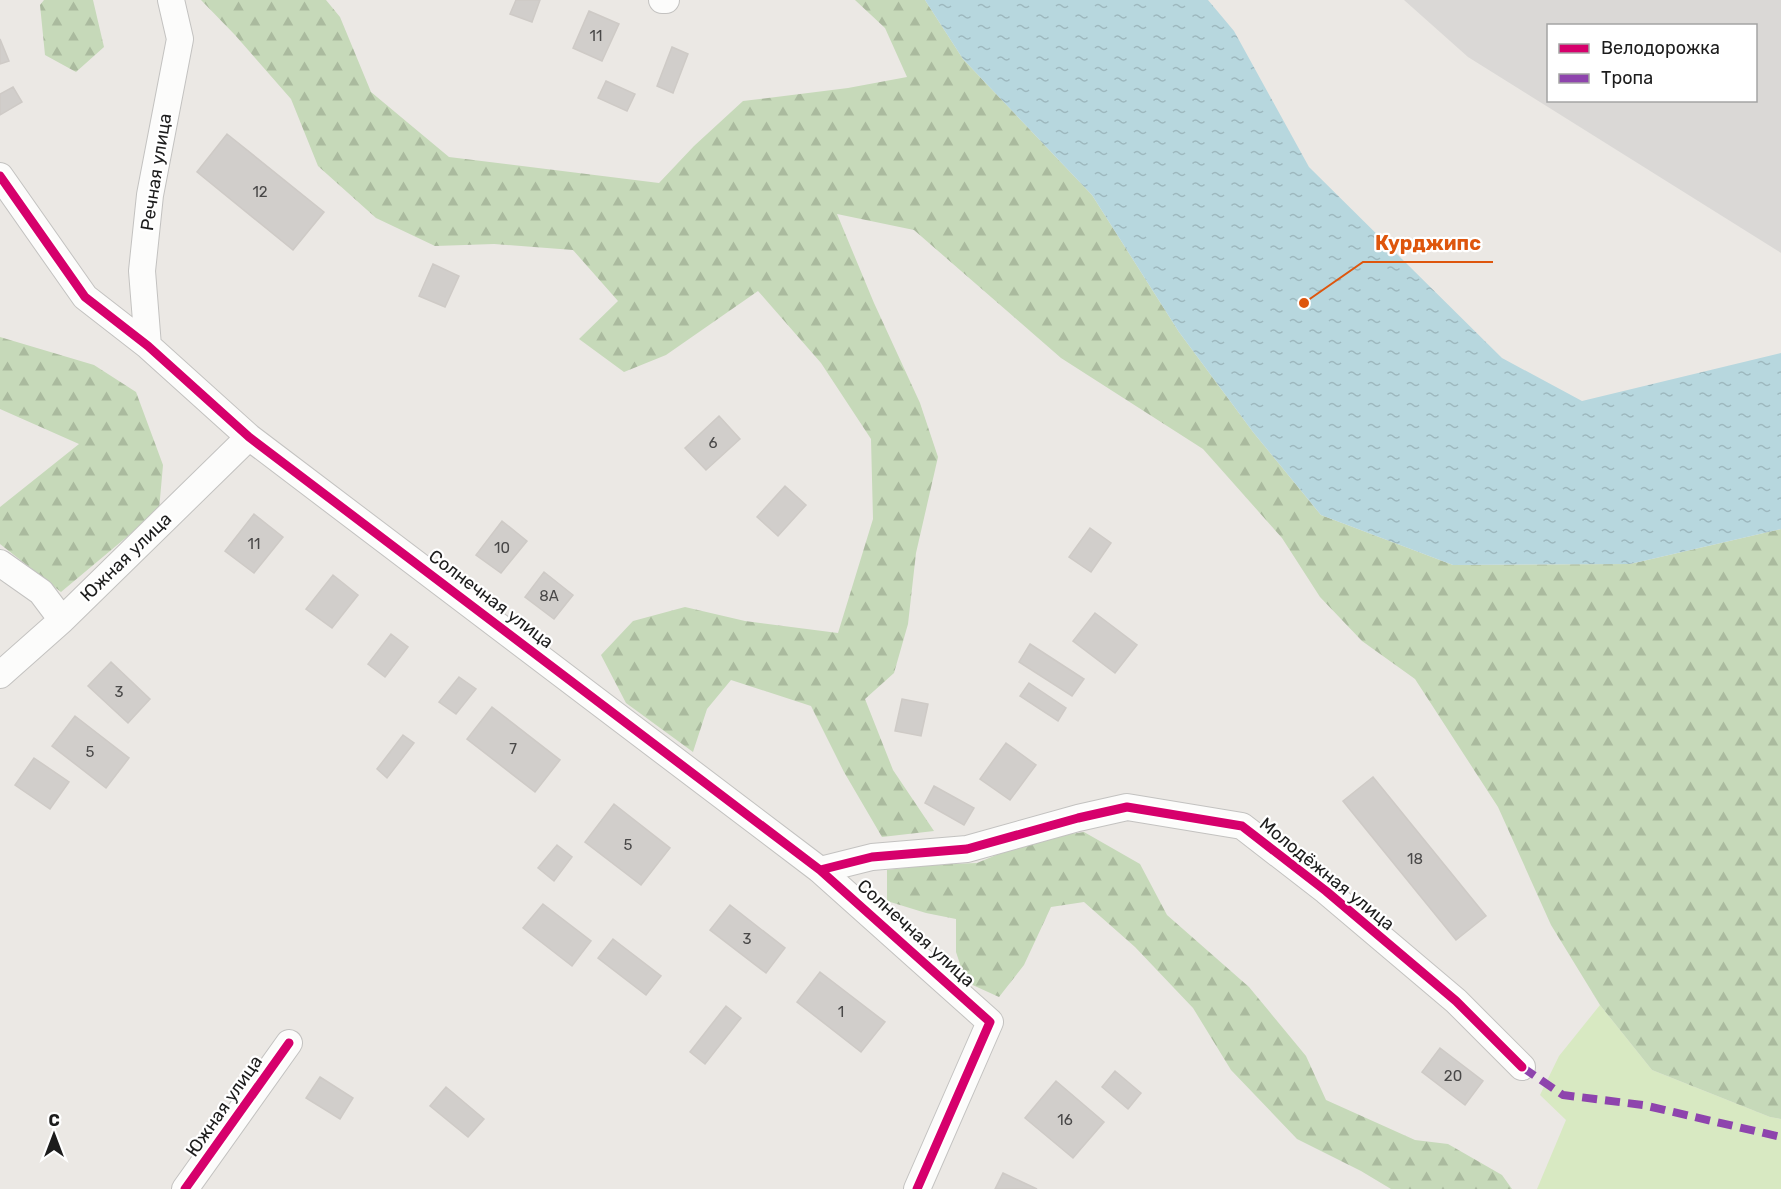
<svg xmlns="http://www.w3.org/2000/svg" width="1781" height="1189" font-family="Rubik,sans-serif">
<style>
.residential{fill:#dad8d6;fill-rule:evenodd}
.grass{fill:#d8e9c2}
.forest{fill:url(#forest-firs)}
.water{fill:url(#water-ripples)}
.building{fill:#d1cecb;stroke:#cecac6;stroke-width:1.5}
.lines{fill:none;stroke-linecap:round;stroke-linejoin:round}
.street-casing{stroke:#c3c2c0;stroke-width:28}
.street{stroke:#fcfcfb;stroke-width:26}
.quiet{stroke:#8e44ad;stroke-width:8;stroke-dasharray:15 8;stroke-linecap:butt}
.cycleway-casing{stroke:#fff;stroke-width:13}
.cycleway{stroke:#d6006c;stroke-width:9}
.labels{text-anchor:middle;stroke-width:4.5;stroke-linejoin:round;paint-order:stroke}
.number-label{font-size:15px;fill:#494848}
.street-label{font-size:18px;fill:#1c1c1c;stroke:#fff}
.leader{fill:none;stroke:#de560d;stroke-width:2}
.callout-dot{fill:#de560d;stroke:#fff;stroke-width:2}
.callout-label{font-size:20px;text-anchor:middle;font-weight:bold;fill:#de560d;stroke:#fff;stroke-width:4.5;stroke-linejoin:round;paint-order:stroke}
</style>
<defs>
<pattern id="forest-firs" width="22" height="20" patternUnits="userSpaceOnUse" patternTransform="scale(1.5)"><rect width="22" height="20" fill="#c6d9b9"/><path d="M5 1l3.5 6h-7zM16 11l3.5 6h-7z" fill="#aaba9e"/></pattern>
<pattern id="water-ripples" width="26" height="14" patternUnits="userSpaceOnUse" patternTransform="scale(1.5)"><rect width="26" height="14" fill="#b7d7de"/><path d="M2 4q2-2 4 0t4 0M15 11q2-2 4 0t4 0" fill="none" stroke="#9db8be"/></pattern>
</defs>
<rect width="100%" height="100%" fill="#ebe8e4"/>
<!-- residential -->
<path class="residential" d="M1404,0H1781V253L1468,57ZM1548,26H1756V100H1548Z"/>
<!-- grass -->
<path class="grass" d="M1600,1005L1652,1070L1770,1117L1781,1119V1189H1537L1566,1120L1540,1095L1559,1056Z"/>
<!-- forest -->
<path class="forest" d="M44,0H93L104,47L76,72L45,55L40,5Z
M201,0H326L340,17L371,92L449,157L659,183L694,146L743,101L848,88L907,77L885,28L855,0H925L963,59L1092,195L1179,332L1253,432L1321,515L1453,565L1630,564L1781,529V1119L1770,1117L1652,1070L1600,1005L1551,925L1498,807L1415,679L1362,641L1320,597L1282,538L1203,449L1061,358L914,230L837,214L874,303L920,403L938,457L916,553L908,624L894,673L865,699L893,770L934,831L882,837L844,772L811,706L731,680L707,709L693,752L626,703L601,655L633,621L685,607L745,621L838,633L873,519L871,439L821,363L758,291L666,355L624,372L579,339L618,301L573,250L494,244L435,246L376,218L318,166L291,99L235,35Z
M0,337L94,365L136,392L163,465L159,510L61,592L0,544V507L79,444L0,409Z
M1084,832L1140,864L1167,915L1249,987L1306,1056L1326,1100L1415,1140L1448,1144L1502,1175L1512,1189H1391L1361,1171L1297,1139L1231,1070L1193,1008L1135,947L1084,902L1051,907L1024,965L999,997L966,982L956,952V919L926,913L887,901V870L928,865L977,863L1035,839Z"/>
<!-- water -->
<path class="water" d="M925,0H1208L1234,31L1309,167L1502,358L1582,401L1781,353V529L1630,564L1453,565L1321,515L1253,432L1179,332L1092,195L963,59Z"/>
<!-- building -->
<path class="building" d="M516,0H540L532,22L510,14Z
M589,11L619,24L602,61L573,48Z
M0,39L9,61L0,64Z
M672,47L688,54L673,93L657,86Z
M606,81L635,94L627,111L598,98Z
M13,87L22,102L0,115V94Z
M227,134L324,212L293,250L197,172Z
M433,264L459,276L445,307L419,296Z
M719,416L740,439L706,470L685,448Z
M785,486L806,505L778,536L757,517Z
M254,514L283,537L254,573L225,551Z
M502,521L527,541L501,573L476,555Z
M1090,528L1111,543L1091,572L1069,557Z
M544,572L573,595L554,619L525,597Z
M333,575L358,595L332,628L306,609Z
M1095,613L1137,645L1115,673L1073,641Z
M391,634L408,647L385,677L368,664Z
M1030,644L1084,679L1072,696L1019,662Z
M111,662L150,699L128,723L88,686Z
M459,677L476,689L456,714L439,702Z
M1029,683L1066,708L1058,721L1020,696Z
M902,699L928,704L921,736L895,731Z
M492,707L560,760L535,792L467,739Z
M75,716L129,758L106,788L52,746Z
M403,735L414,743L387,778L377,769Z
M1006,743L1036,765L1010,800L980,779Z
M34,758L69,782L50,809L15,785Z
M1373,777L1486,916L1456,940L1343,801Z
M934,786L974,808L964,825L925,803Z
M614,804L670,848L641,885L585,842Z
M557,845L572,857L554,881L538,868Z
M543,904L591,941L572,966L523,928Z
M730,905L785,948L766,973L710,930Z
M613,939L661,976L646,995L598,958Z
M820,972L885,1022L861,1052L797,1002Z
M726,1006L741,1018L705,1064L690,1052Z
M1440,1048L1483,1081L1465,1105L1422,1072Z
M1115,1071L1141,1093L1128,1109L1102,1087Z
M320,1077L353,1098L340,1119L306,1098Z
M1056,1081L1104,1122L1073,1158L1025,1118Z
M446,1087L484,1119L468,1137L430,1106Z
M1003,1173L1037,1189H995Z"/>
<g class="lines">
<defs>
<path id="street" d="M662,0H666
M0,176L85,297L148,346L249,437L820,870L990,1022L917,1189
M148,346L142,271L150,195L180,39L171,0
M0,563L41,592L62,620
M0,675L62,620L249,437
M820,870L872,857L967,849L1078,818L1127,807L1242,826L1326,891L1456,1001L1522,1067
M185,1189L289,1043"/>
</defs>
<!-- street casing -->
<use href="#street" class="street-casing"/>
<!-- street -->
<use href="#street" class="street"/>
<!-- quiet -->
<path class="quiet" d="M1522,1067L1563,1095L1643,1105L1781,1137"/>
<defs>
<path id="cycleway" d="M0,176L85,297L148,346L249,437L820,870L990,1022L917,1189
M820,870L872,857L967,849L1078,818L1127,807L1242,826L1326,891L1456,1001L1522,1067
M185,1189L289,1043"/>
</defs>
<!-- cycleway casing -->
<use href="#cycleway" class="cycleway-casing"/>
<!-- cycleway -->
<use href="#cycleway" class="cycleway"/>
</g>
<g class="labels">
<!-- number labels -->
<g class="number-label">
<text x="596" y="41">11</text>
<text x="260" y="197">12</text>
<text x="713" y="448">6</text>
<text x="254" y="549">11</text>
<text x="502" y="553">10</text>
<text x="549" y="601">8А</text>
<text x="119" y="697">3</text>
<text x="513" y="754">7</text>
<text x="90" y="757">5</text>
<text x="628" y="850">5</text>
<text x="1415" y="864">18</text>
<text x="747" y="944">3</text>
<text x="841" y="1017">1</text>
<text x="1453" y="1081">20</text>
<text x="1065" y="1125">16</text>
</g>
<!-- street labels -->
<g class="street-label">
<text transform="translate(156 172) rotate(-81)" y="6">Речная улица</text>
<text transform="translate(126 557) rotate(-44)" y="6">Южная улица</text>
<text transform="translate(491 599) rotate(37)" y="6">Солнечная улица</text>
<text transform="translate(1327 874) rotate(39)" y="6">Молодёжная улица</text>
<text transform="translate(916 933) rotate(42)" y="6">Солнечная улица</text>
<text transform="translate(224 1106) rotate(-55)" y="6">Южная улица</text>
</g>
</g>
<!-- callouts -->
<path class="leader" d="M1304 303L1363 262H1493"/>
<circle class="callout-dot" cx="1304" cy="303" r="6"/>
<g class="callout-label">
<text x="1428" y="250">Курджипс</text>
</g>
<!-- legend -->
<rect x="1547" y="24" width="210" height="78" fill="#ffffff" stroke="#a4a4a4" stroke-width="1.5"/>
<rect x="1559" y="44" width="30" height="9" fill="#d6006c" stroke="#a4a4a4" stroke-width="1.5"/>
<text x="1601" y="54" font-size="18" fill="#1c1c1c">Велодорожка</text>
<rect x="1559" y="74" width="30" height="9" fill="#8e44ad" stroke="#a4a4a4" stroke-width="1.5"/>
<text x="1601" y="84" font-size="18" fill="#1c1c1c">Тропа</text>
<!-- north arrow -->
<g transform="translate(54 1135)" stroke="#ffffff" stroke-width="4.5" paint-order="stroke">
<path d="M0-4.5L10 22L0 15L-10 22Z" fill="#1c1c1c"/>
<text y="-9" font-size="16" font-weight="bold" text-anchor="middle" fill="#1c1c1c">С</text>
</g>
</svg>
